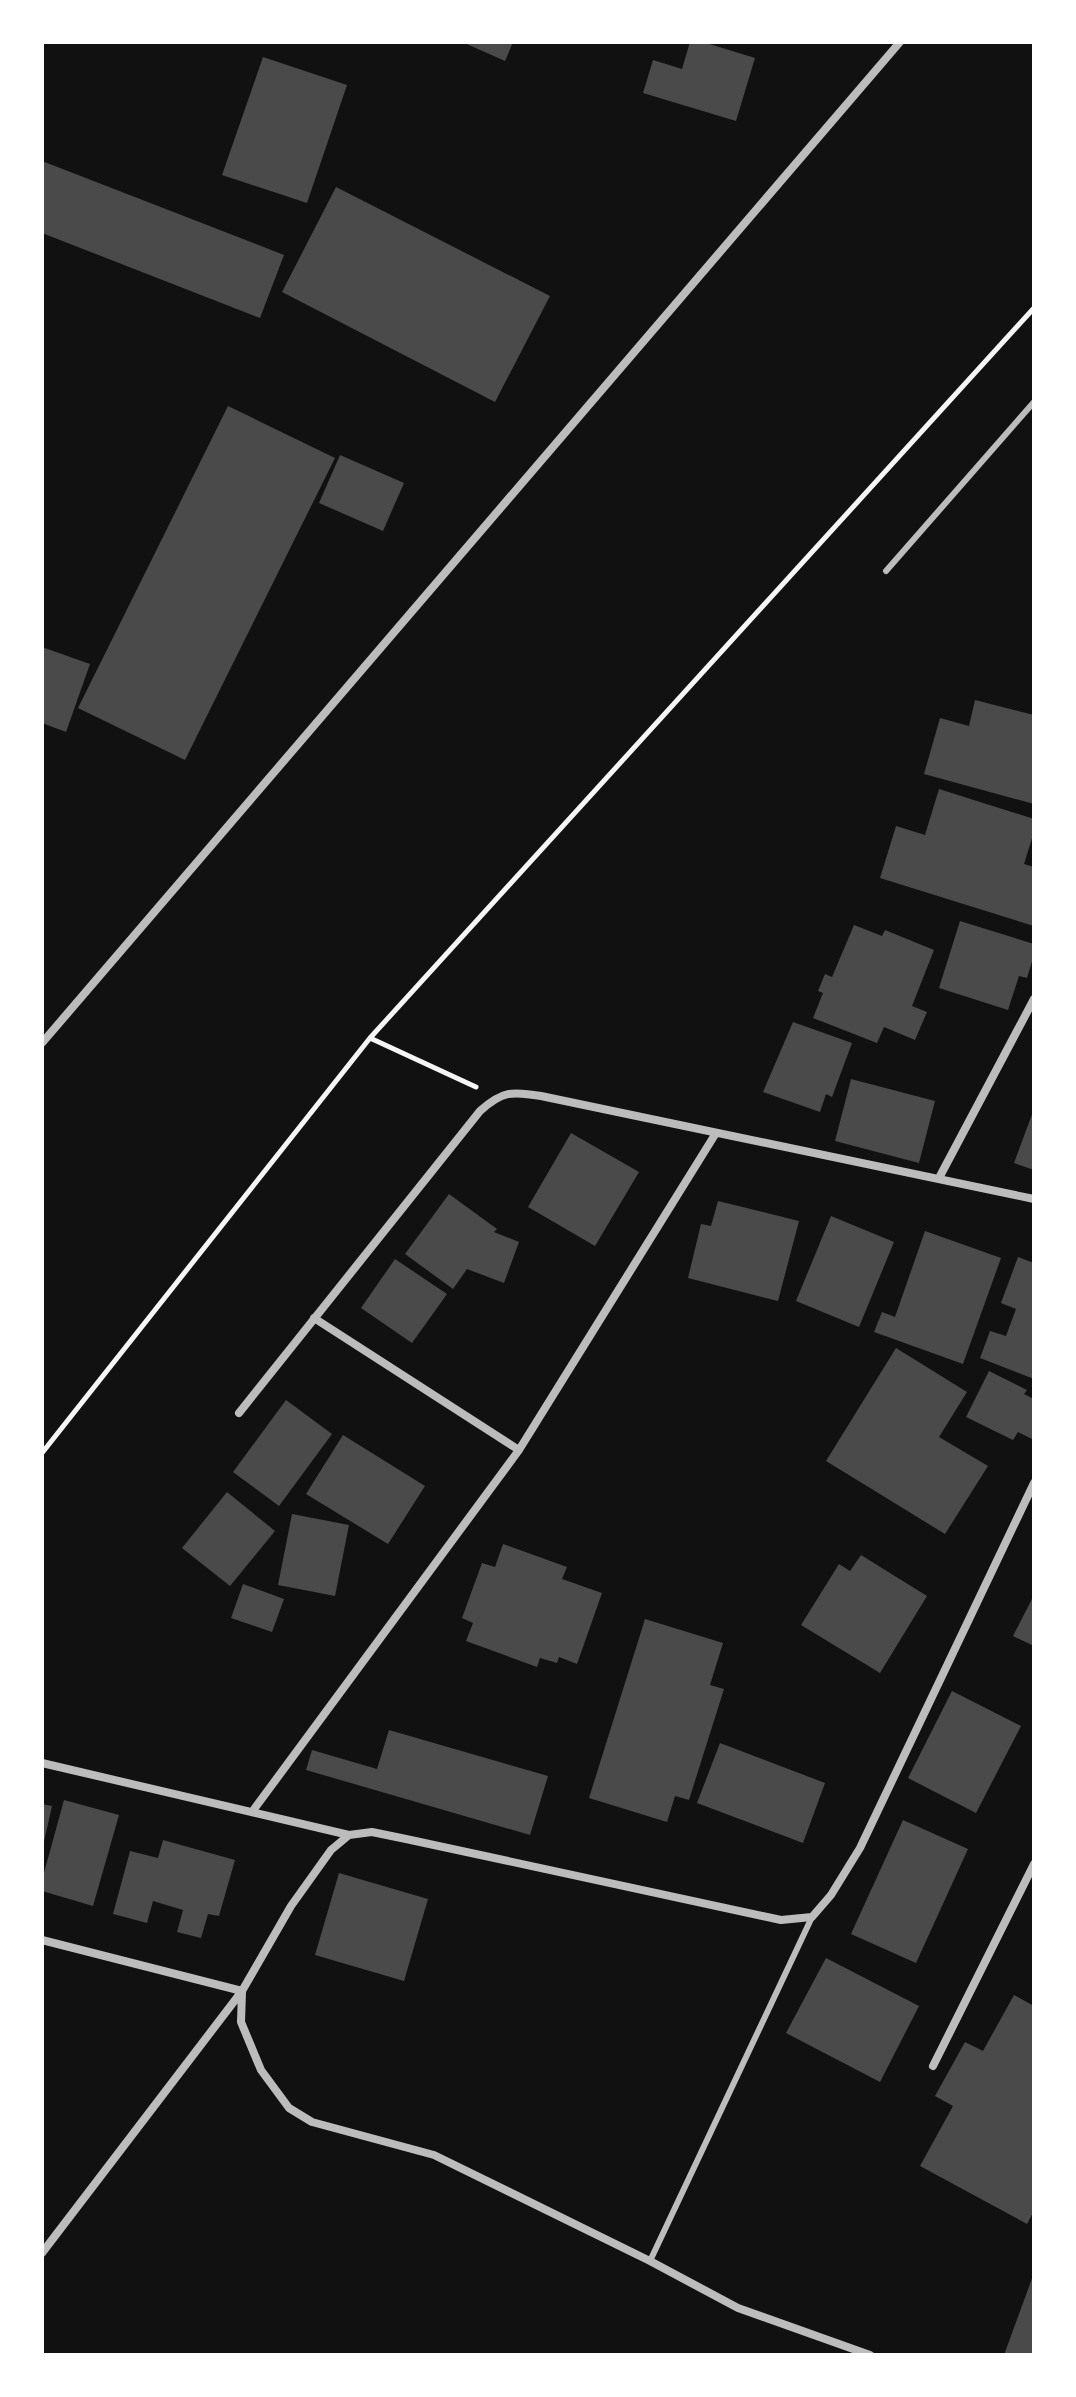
<svg xmlns="http://www.w3.org/2000/svg" width="1076" height="2397" font-family="Raleway,sans-serif">
<style>
.building{fill:#4a4a4a}
.lines{fill:none;stroke-linecap:round;stroke-linejoin:round}
.path{stroke:#f5f5f5;stroke-width:5}
.service{stroke:#bcbcbc;stroke-width:6}
.minor{stroke:#bcbcbc;stroke-width:8}
</style>
<rect width="100%" height="100%" fill="#111"/>
<!-- building -->
<path class="building" d="M462,42H513L505,61Z
M690,42H703L755,58L736,121L643,93L653,60L682,69Z
M263,57L347,85L307,203L222,175Z
M42,161L284,255L260,318L42,233Z
M336,187L550,296L495,402L282,292Z
M228,406L335,458L185,760L78,708Z
M340,455L404,483L383,531L319,503Z
M42,647L90,664L66,732L42,723Z
M975,700L1034,715V804L924,774L940,718L969,726Z
M939,789L1034,819V832L1024,864L1034,867V926L880,878L896,826L925,835Z
M960,921L1034,944V955L1027,978L1019,976L1008,1010L939,988Z
M854,925L882,936L885,930L934,950L912,1006L927,1012L915,1040L884,1027L877,1043L813,1018L823,993L818,991L825,974L832,977Z
M793,1022L852,1043L832,1097L826,1094L820,1112L763,1092Z
M851,1079L935,1101L919,1163L835,1141Z
M1034,1109V1170L1014,1163Z
M571,1133L639,1172L595,1246L528,1207Z
M449,1194L497,1229L494,1232L519,1242L504,1283L467,1269L453,1289L405,1254Z
M718,1201L799,1221L778,1301L688,1278L701,1224L711,1226Z
M831,1216L894,1242L859,1327L796,1301Z
M925,1231L1001,1258L963,1364L874,1332L882,1312L895,1317Z
M1018,1257L1034,1263V1379L980,1358L990,1331L1006,1336L1016,1309L1001,1303Z
M395,1259L447,1294L412,1343L361,1308Z
M896,1348L967,1392L939,1437L988,1466L945,1534L826,1461Z
M989,1371L1027,1390L1024,1394L1034,1399V1440L1018,1432L1013,1440L966,1417Z
M286,1400L332,1434L279,1506L233,1472Z
M343,1435L425,1486L388,1544L306,1494Z
M227,1492L275,1531L230,1586L182,1548Z
M292,1514L349,1525L335,1596L278,1585Z
M503,1544L567,1567L562,1579L602,1593L577,1664L559,1657L557,1663L540,1658L537,1667L466,1641L473,1623L462,1618L482,1563L495,1567Z
M861,1555L927,1596L880,1673L801,1625L839,1564L850,1571Z
M243,1584L284,1599L272,1632L231,1618Z
M1034,1595V1646L1013,1636Z
M645,1619L723,1643L710,1685L724,1689L689,1800L675,1796L667,1822L589,1798Z
M952,1691L1021,1726L976,1813L908,1778Z
M389,1730L548,1776L530,1835L306,1770L312,1750L377,1769Z
M720,1743L825,1783L803,1843L697,1803Z
M64,1800L119,1815L93,1906L42,1891V1880Z
M42,1804L52,1806L43,1846H42Z
M903,1820L968,1849L916,1963L851,1934Z
M163,1840L235,1860L219,1916L208,1914L201,1938L177,1932L183,1910L153,1901L147,1923L113,1914L130,1851L158,1858Z
M339,1873L428,1899L404,1981L315,1955Z
M826,1958L919,2006L880,2082L786,2033Z
M1014,1995L1034,2006V2211L1027,2224L920,2166L953,2106L935,2096L965,2042L983,2051Z
M1034,2273V2355H1004Z"/>
<g class="lines">
<!-- path -->
<path class="path" d="M370,1038L476,1087
M42,1453L370,1038L1034,308"/>
<!-- service -->
<path class="service" d="M886,571L1034,402
M650,2261L812,1917"/>
<!-- minor -->
<path class="minor" d="M42,1043L900,42
M939,1178L1034,999
M314,1318L519,1450
M239,1413L480,1111C502,1091 512,1091 541,1096L1034,1199
M42,1763L349,1835
M252,1812L519,1450L716,1133
M42,1940L242,1991
M242,1992L241,2022L261,2070L289,2108L312,2122L434,2155L650,2261L738,2308L870,2355
M933,2066L1034,1864
M42,2253L242,1991L291,1906L331,1850L349,1835L372,1832L406,1839L781,1920L812,1917L831,1895L860,1848L1034,1483"/>
</g>
<!-- border -->
<rect width="1076" height="2397" fill="none" stroke="#ffffff" stroke-width="88"/>
</svg>
